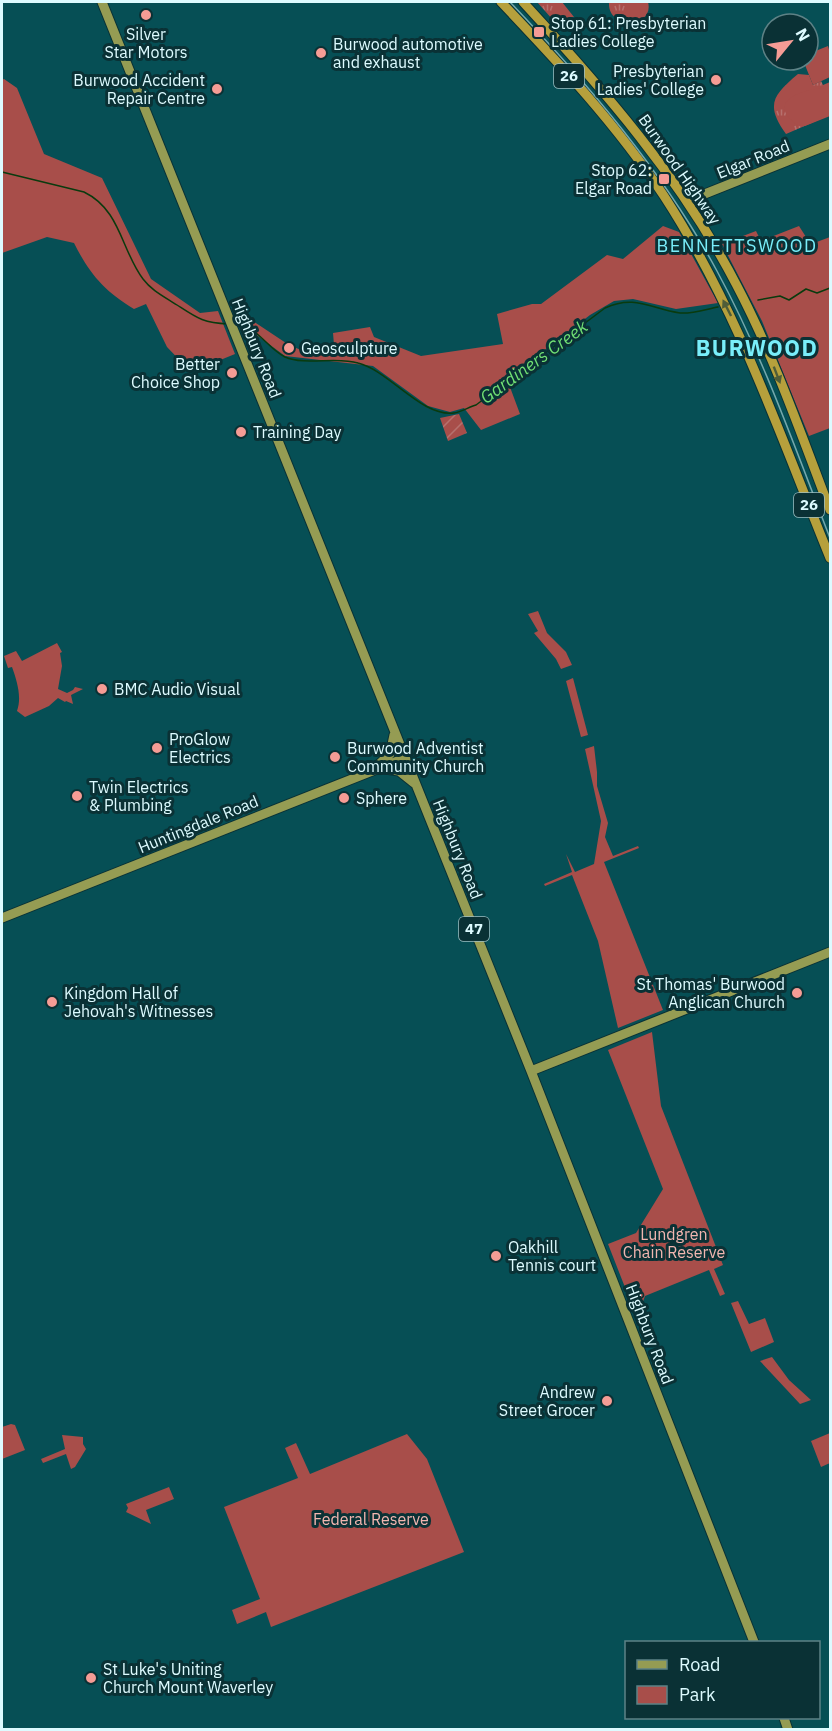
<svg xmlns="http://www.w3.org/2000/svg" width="832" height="1731" font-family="'IBM Plex Sans',sans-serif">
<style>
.grass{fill:url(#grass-tufts)}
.park{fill:#a84e4a}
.garden{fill:url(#garden-furrows)}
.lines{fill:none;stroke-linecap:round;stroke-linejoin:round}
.stream{stroke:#093b0e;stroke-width:1.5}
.primary-casing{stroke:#0a3135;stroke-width:11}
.trunk-casing{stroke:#0a3135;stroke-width:11}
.primary{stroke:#959c53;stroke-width:9}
.trunk{stroke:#b6a03c;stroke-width:9}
.tram{stroke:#74a7ac;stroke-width:1.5}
.oneway{fill:#4f5d38}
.poi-dot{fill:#f59c95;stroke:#0a3135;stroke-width:2}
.labels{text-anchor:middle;stroke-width:6;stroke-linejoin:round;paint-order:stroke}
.shield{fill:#0a3135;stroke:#9ebec2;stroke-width:1.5}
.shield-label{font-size:15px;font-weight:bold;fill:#ddfbff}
.poi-label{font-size:16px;fill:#ddfbff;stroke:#0a3135;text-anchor:start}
.street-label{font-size:16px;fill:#ddfbff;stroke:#0a3135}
.park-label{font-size:16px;fill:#f2b6b0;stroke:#0a3135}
.neighbourhood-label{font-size:18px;letter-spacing:1.5px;fill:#79eefa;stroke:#0a3135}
.water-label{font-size:18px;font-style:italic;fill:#70df74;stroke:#0a3135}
.district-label{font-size:22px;font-weight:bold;letter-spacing:1.5px;fill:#79eefa;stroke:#0a3135}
</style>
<defs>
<pattern id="grass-tufts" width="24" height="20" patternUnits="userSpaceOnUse" patternTransform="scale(1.5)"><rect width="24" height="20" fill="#a84e4a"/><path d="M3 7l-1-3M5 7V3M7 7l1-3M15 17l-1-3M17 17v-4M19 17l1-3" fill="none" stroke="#b7716e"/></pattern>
<pattern id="garden-furrows" width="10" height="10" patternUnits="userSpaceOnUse" patternTransform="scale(1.5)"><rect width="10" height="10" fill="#a84e4a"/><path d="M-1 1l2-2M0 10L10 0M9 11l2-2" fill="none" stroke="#b7716e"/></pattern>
</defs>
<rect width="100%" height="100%" fill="#064f55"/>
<!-- grass -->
<path class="grass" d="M537,2H562L574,17H567L575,20L564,24L560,18L565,16L553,20Z
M609,2H648C655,28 607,30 609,2Z
M798,74L809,75L813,85L821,81L823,85L830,82V115L786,134C765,105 773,95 798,74Z"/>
<!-- park -->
<path class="park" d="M828,46L830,53V77L813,85L803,60H808V54Z
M4,79L17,88L44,154L102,178L151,279L200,313L218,311L235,354L191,372L167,347L146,304L134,309C104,291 89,273 74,243L47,237L2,253V80Z
M830,88V116L805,126H799C761,101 807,87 830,88Z
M663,226L679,232L718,303L676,309L633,299L614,301L590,315L507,379L520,414L481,430L464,408L450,412L428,406L373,366L285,356L239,322L234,314L247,317L289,345L301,350L334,345L333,333L370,327L374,337L421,356L503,344L497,314L532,304H541L607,255L623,259Z
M799,226L806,237L814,243L830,237V428L809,436L762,321L722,244L756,231L761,241Z
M538,611L547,633L566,652L572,665L561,669L556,659L534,633L538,631L528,614Z
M57,643L62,652L60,653L62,666L58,689L67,693L73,690L75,687L83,689L71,695L73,704L66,701L65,702L58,698L49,706L25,717L17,711C22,697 17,681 12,667L8,668L4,656L16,651L22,661Z
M573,678L588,735L581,737L566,681Z
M594,746L597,772V786L608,823L605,837L613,856L638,846L639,848L604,862L663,1010L618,1028L598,941L572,875L545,886L544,884L572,872L566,854L575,872L594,864L601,821L585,749Z
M652,1032L661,1106L723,1265L714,1269L725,1294L720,1296L709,1270L645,1296L637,1318L608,1244L636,1233L663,1189L608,1050Z
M738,1301L749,1324L765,1318L774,1342L751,1352L731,1303Z
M772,1357L789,1380L811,1400L800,1404L760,1361Z
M11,1424L15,1425L25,1450L2,1459V1427Z
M830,1433V1463L821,1467L811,1441Z
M407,1434L427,1459L464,1552L271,1627L266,1612L237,1624L232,1610L260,1599L224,1507L298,1478L285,1448L296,1443L310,1474Z
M62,1435L83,1437V1444L86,1449L75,1467L71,1469L66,1454L43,1463L41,1459L65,1449Z
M169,1487L174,1499L146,1510L151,1524L126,1512L128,1508L126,1504Z"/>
<!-- garden -->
<path class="garden" d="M459,414L467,433L448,441L440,418Z"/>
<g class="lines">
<!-- stream -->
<path class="stream" d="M2,172L84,192C121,210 121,250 143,279C152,291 165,297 177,305C197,318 203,323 228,324
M758,300L780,296L789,300L806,289L817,293L830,288
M236,324C256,325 268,349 285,357C306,366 336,356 358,363C390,371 421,417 454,413C461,412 469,407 476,405L605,308C635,294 651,309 680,313C692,314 707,309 718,307"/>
<defs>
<path id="primary" d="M102,2L531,1071L754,1642
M687,201L830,144
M377,766L390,754L394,735
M385,769L399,771L414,783
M2,918L405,758
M531,1071L830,952
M784,1718L788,1730"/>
<path id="trunk" d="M501,2C559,63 617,125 664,196C737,308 780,435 830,558
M523,2C603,89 681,178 736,284C774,356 801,434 830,510"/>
</defs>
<!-- primary casing -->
<use href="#primary" class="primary-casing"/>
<!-- trunk casing -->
<use href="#trunk" class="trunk-casing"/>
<!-- primary -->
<use href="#primary" class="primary"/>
<!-- trunk -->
<use href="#trunk" class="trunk"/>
<!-- tram -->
<path class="tram" d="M510,2C588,84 663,171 717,271C763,356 795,448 830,538"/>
</g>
<!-- one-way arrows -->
<defs><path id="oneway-solid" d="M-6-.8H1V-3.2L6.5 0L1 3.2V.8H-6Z" transform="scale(1.5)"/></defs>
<g class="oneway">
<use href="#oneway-solid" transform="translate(727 308) rotate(-117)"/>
<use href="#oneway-solid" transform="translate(777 375) rotate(69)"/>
</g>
<!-- markers -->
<g class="poi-dot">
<circle cx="146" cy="15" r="6"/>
<rect x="533" y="26" width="12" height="12" rx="3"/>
<circle cx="321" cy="53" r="6"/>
<circle cx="716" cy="80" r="6"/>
<circle cx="217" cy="89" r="6"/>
<rect x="658" y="173" width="12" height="12" rx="3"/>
<circle cx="289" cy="348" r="6"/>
<circle cx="232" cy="373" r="6"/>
<circle cx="241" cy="432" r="6"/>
<circle cx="102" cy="689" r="6"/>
<circle cx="157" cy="748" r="6"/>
<circle cx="335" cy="757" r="6"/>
<circle cx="77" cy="796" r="6"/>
<circle cx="344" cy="798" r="6"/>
<circle cx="797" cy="993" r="6"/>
<circle cx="52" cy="1002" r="6"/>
<circle cx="496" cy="1256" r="6"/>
<circle cx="607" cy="1401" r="6"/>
<circle cx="91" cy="1678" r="6"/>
</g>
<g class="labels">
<!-- shield labels -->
<g class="shield">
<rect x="554" y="64" width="30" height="24" rx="4.5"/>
<rect x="794" y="493" width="30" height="24" rx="4.5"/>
<rect x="459" y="917" width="30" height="24" rx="4.5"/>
</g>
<g class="shield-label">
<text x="569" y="81">26</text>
<text x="809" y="510">26</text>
<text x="474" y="934">47</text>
</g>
<!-- poi labels -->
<g class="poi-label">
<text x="551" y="29">Stop 61: Presbyterian<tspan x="551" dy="18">Ladies College</tspan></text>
<text x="146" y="40" text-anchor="middle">Silver<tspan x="146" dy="18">Star Motors</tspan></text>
<text x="333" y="50">Burwood automotive<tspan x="333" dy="18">and exhaust</tspan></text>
<text x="704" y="77" text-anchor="end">Presbyterian<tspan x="704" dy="18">Ladies' College</tspan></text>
<text x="205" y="86" text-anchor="end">Burwood Accident<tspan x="205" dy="18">Repair Centre</tspan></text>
<text x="652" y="176" text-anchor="end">Stop 62:<tspan x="652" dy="18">Elgar Road</tspan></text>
<text x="301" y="354">Geosculpture</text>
<text x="220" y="370" text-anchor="end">Better<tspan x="220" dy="18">Choice Shop</tspan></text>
<text x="253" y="438">Training Day</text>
<text x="114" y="695">BMC Audio Visual</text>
<text x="169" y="745">ProGlow<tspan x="169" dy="18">Electrics</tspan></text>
<text x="347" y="754">Burwood Adventist<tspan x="347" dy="18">Community Church</tspan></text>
<text x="89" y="793">Twin Electrics<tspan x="89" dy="18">&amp; Plumbing</tspan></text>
<text x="356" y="804">Sphere</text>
<text x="785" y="990" text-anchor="end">St Thomas' Burwood<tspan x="785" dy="18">Anglican Church</tspan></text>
<text x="64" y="999">Kingdom Hall of<tspan x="64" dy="18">Jehovah's Witnesses</tspan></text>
<text x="508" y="1253">Oakhill<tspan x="508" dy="18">Tennis court</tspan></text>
<text x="595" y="1398" text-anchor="end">Andrew<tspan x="595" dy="18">Street Grocer</tspan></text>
<text x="103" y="1675">St Luke's Uniting<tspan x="103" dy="18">Church Mount Waverley</tspan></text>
</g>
<!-- street labels -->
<g class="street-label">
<text transform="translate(753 159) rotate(-22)" y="6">Elgar Road</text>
<text transform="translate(680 169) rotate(55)" y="6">Burwood Highway</text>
<text transform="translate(257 348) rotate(68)" y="6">Highbury Road</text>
<text transform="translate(198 824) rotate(-22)" y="6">Huntingdale Road</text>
<text transform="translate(458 849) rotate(68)" y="6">Highbury Road</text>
<text transform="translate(650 1334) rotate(69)" y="6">Highbury Road</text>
</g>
<!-- park labels -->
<g class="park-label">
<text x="674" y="1240">Lundgren<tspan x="674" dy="18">Chain Reserve</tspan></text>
<text x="371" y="1525">Federal Reserve</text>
</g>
<!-- neighbourhood labels -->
<g class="neighbourhood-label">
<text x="737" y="252">BENNETTSWOOD</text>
</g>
<!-- water labels -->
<g class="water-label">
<text transform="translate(534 362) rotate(-36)" y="6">Gardiners Creek</text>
</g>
<!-- district labels -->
<g class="district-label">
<text x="757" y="356">BURWOOD</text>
</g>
</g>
<!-- border -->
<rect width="832" height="1731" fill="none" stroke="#ddfbff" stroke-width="6"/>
<!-- legend -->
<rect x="625" y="1641" width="195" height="78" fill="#0a3135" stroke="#5e8286" stroke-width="1.5"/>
<rect x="637" y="1660" width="30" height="9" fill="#959c53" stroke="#5e8286" stroke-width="1.5"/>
<text x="679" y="1671" font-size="18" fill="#ddfbff">Road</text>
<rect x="637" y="1686" width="30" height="18" fill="#a84e4a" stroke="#5e8286" stroke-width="1.5"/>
<text x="679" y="1701" font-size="18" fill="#ddfbff">Park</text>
<!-- north arrow -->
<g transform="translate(790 42) rotate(60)"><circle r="28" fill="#0a3135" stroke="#5e8286" stroke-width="1.5"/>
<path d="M0-4.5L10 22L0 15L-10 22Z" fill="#f59c95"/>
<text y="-9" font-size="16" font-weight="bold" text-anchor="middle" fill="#ddfbff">N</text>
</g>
</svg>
